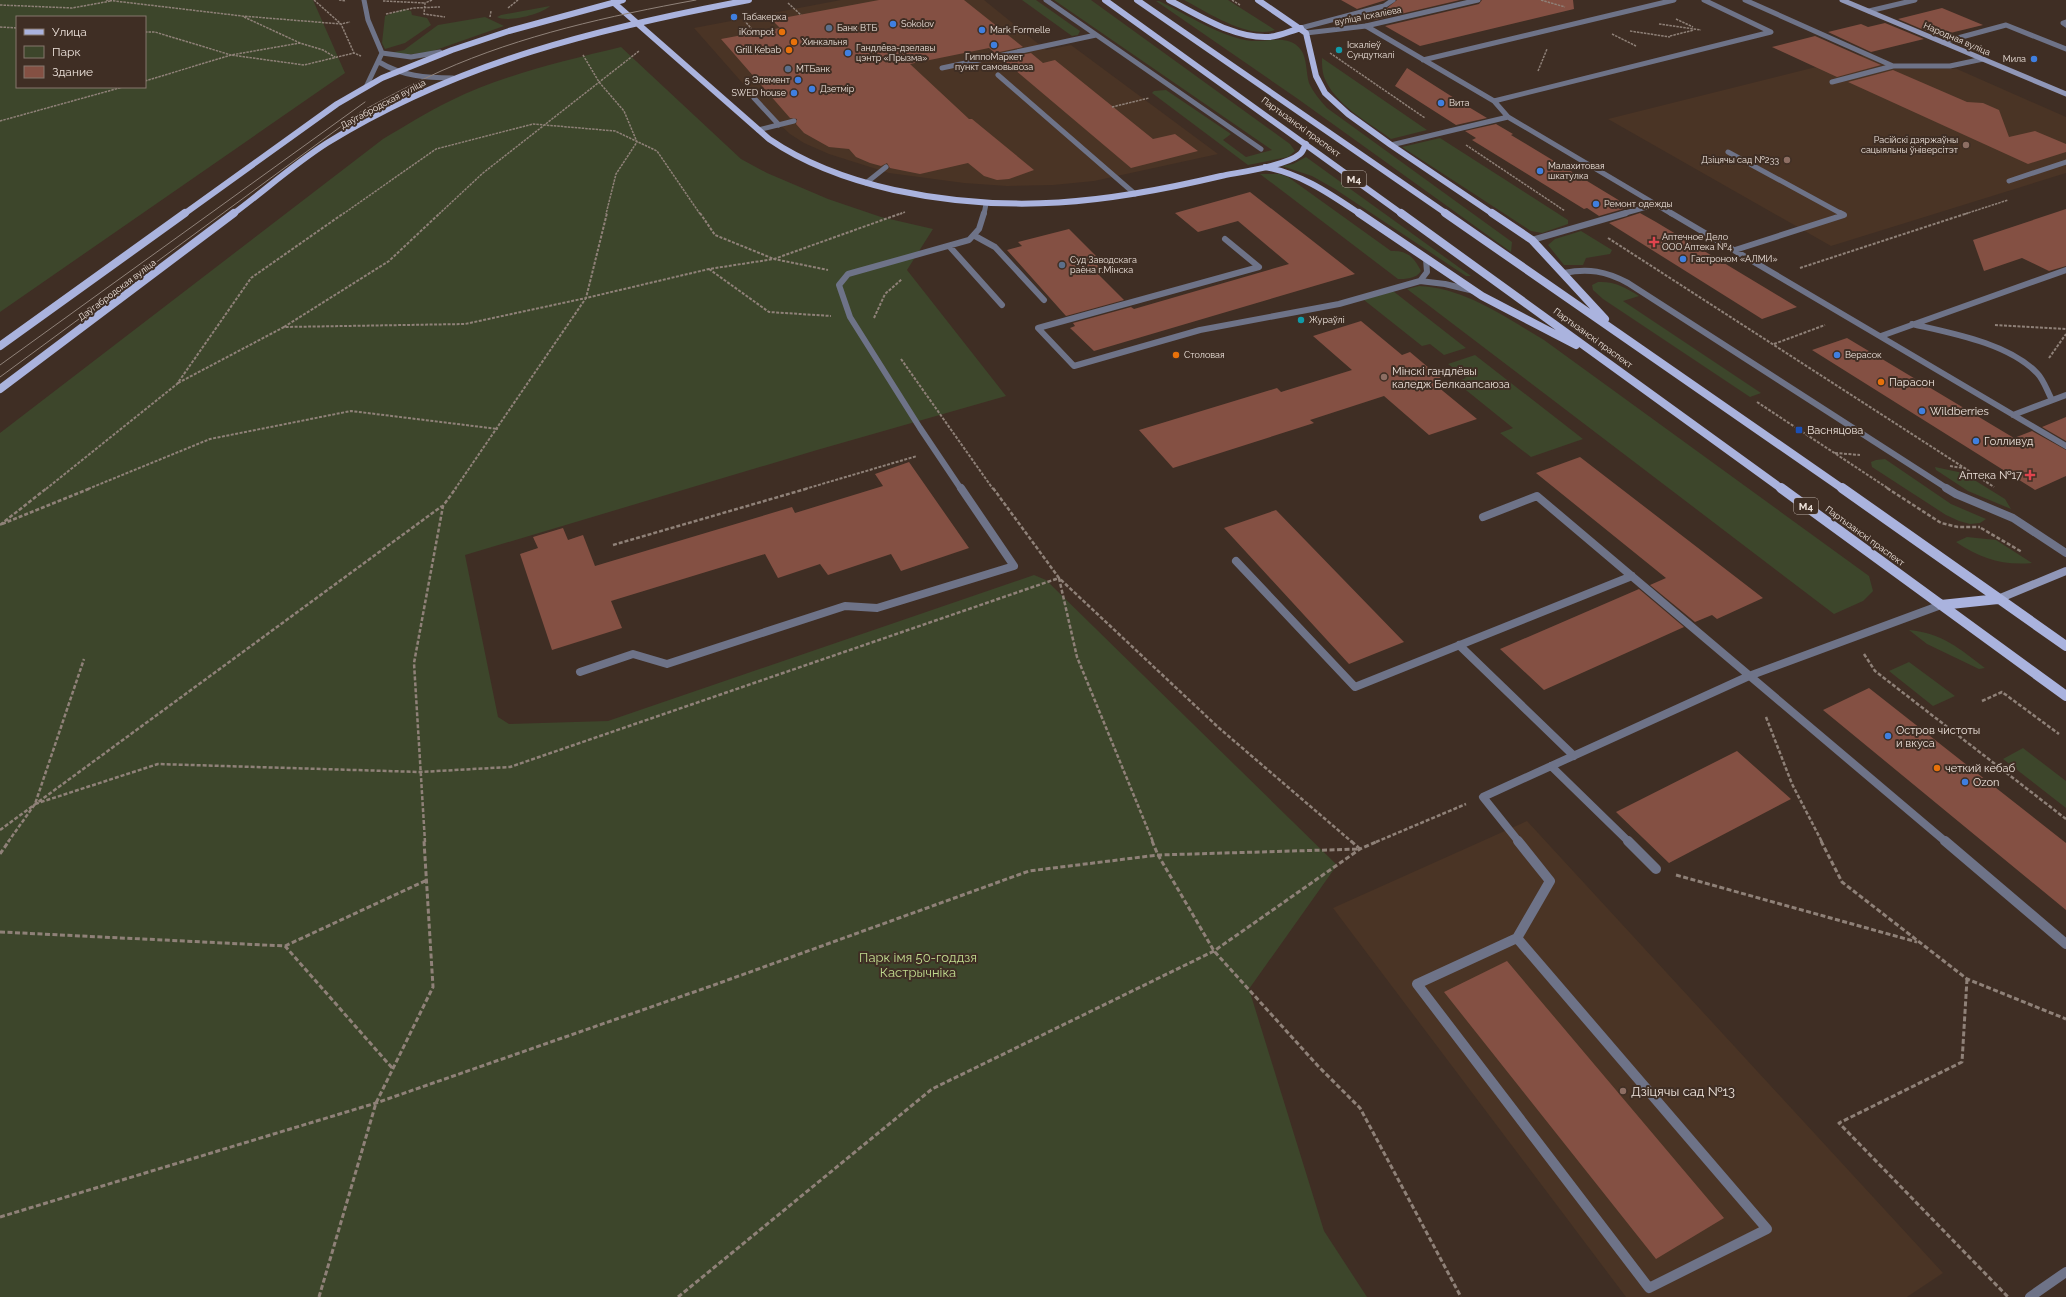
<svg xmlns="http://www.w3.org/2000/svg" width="2066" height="1297" font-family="Raleway,sans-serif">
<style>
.built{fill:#4a3425}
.green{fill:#3d462b;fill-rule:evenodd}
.building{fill:#845043}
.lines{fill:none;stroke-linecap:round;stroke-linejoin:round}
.path-far3{stroke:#8f8178;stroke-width:1.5;stroke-dasharray:2.5 1;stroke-linecap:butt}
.path-far2{stroke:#8f8178;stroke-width:2;stroke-dasharray:3 1.5;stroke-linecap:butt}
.path-far1{stroke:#8f8178;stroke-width:2.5;stroke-dasharray:4 2;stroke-linecap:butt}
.path{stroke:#8f8178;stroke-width:3;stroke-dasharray:5 2.5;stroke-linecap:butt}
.lane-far3{stroke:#6e7388;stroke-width:5}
.lane-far2{stroke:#6e7388;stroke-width:6}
.lane-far1{stroke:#6e7388;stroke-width:8}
.lane{stroke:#6e7388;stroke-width:10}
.street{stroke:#6e7388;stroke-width:5}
.secondary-far1{stroke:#9097b8;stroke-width:5}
.secondary{stroke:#9097b8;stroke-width:8}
.primary-far2{stroke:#aab3de;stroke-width:6}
.primary-far1{stroke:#aab3de;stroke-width:8}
.primary{stroke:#aab3de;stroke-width:10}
.tram{stroke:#908279;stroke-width:1}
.shop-dot{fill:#3f7fe0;stroke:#3f2e24;stroke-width:1.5}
.service-dot{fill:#5c6f8a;stroke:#3f2e24;stroke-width:1.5}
.food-dot{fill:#e8710a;stroke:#3f2e24;stroke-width:1.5}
.culture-dot{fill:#0f9aa8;stroke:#3f2e24;stroke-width:1.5}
.education-dot{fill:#8d6e63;stroke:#3f2e24;stroke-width:1.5}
.health-dot{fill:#e0444e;stroke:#3f2e24;stroke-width:1.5}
.transit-dot{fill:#1a4fb4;stroke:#3f2e24;stroke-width:1.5}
.labels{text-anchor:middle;stroke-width:4;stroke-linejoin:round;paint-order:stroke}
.far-street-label{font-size:9px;fill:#ede2db;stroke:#3f2e24}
.far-poi-label{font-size:9px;fill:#ede2db;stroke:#3f2e24;text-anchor:start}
.shield{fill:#3f2e24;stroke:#b9aca4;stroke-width:1}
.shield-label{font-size:10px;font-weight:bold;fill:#ede2db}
.poi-label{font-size:11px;fill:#ede2db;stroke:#3f2e24;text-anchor:start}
.near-park-label{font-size:13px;fill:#c1db8f;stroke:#3f2e24}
.near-poi-label{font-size:13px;fill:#ede2db;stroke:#3f2e24;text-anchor:start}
</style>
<rect width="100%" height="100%" fill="#3f2e24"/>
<!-- built -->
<path class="built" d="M841,0H984L1046,50L1071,45L1218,154L1094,181L1053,185L1007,186L964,183L889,173L829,154L804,143L790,134L775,120L694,28Z
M1864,55L1896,69H1957L2066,117V173L1831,246L1608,119Z
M1527,821L1943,1273L1907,1297H1626L1333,908Z"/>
<!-- green -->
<path class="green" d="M0,0H313L345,73L0,312ZM17,17H145V87H17Z
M1022,0H1036L1080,31L1078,35L1072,36Z
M1054,0H1091L1290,144L1295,151L1288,157L1248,165L1152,93L1154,91L1166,90L1231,134L1223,140L1246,157L1272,150Z
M1184,0H1228L1275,30C1249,40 1207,12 1184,0Z
M1156,1H1159C1186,14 1222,38 1252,41C1269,42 1289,34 1301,50C1307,58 1306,73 1309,83C1313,92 1320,100 1327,108L1512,242L1511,252L1298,99Z
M550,6C542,14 508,23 497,17L501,15Z
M403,9L411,11L412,15L427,18L431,25L405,43L385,49L382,43L385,16Z
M485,17L504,26L430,52L404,55L390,53L404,50L438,25Z
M621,47L741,159L767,173L828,199L881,217L933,229L907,270L1006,396L817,450L465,555L498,717L509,724L608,721L1034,575L1046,580L1337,865L1249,989L1324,1231L1367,1297H0V433L383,139C405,126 427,112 450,101C503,75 563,61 621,47Z
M1322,58L1427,130L1391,139C1368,122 1335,105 1324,77C1322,71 1322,64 1322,58Z
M1440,138L1568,220V224L1542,233L1531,231L1402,147Z
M1306,157L1471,276H1466L1335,189L1312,176L1282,166L1293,164Z
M1260,174H1279L1288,177L1391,251C1407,250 1414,257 1421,271C1416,279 1405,279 1398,279Z
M1581,231L1612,250L1610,254L1586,258L1583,265H1564L1548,245L1555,239Z
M1598,282C1614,281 1625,287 1639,296L1623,301L1761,393L1750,397L1603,299L1593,290L1592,285Z
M1419,286C1465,288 1505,317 1544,340L1869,576L1873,591L1863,601L1834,614L1407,289Z
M1393,291L1466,348L1444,355L1430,344L1422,346L1364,300Z
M1475,355L1583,439L1531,457L1500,433L1513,428L1456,382L1466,378L1448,364Z
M1885,459L1951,504L1986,519L1980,523L1970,524L1959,521L1946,515L1872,467L1871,462L1876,460Z
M1935,467L1963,473L2005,499L2011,509L1968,491L1936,470Z
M1967,537L1996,540L2032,563C2003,566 1980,558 1956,542Z
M1909,630C1942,633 1960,649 1985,668L1979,669L1927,644Z
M1909,662L1955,696L1933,706L1889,671Z
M2023,748L2066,781V808L2003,759Z"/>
<!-- building -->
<path class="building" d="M879,0H964L1023,47L995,53L989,48L910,64L969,119H972L1034,170L1009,179L997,180L984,176L968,163L920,174L890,168L887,163L881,166L870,163L856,157L849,149L829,147L804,133L796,124L797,119L790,118L721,39L780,28L772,20Z
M1341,0H1386L1357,9Z
M1397,0H1460L1375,20L1366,15L1386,9Z
M1482,0H1573L1574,9L1420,46L1385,26L1479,4Z
M1942,8L1983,25L1938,36L1898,19Z
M1885,23L1924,39L1871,52L1828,32L1861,24L1868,27Z
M1815,36L1858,55L1881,65L1837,77L1772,47Z
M1031,53L1043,63L1055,60L1153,139L1175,134L1198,151L1131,168L1002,59Z
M1407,68L1462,103L1487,118L1456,125L1395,86Z
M1893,70L1967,102L1983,103L1999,110L2009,137L2035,131L2066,144V152L2028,164L1848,82Z
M1496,124L1513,134L1511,135L1630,207L1599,216L1587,208L1584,209L1472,140L1476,138L1465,131Z
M1250,192L1355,274L1094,351L1070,328L1075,326L1073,323L1131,307L1134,309L1289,264L1238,221L1198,232L1175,213Z
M2066,209V266L2049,271L2022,258L1984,271L1973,240Z
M1640,213L1656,222L1797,307L1762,319L1609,223Z
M1069,229L1099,259L1093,261L1100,268L1094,270L1124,300L1066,316L1007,250L1022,246L1018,242Z
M1361,321L1402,355L1410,352L1442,379L1432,382L1477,419L1429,435L1384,396L1310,420L1314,423L1173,468L1139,430L1277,388L1281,392L1352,370L1313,336Z
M1847,338L2014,438L2032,431L2066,450V476L2035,490L1812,350Z
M2066,417V441L2042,427Z
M1580,457L1763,598L1717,619L1712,615L1695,622L1650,585L1666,578L1536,473Z
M909,462L969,548L901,571L891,554L828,575L820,564L778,578L765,554L611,601L622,628L552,650L520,554L538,548L533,537L563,528L568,540L583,535L595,566L792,507L795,513L883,486L875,474Z
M1276,510L1404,642L1349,664L1224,528Z
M1639,589L1684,627L1544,690L1500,649Z
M1869,688L2066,843V910L1823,710Z
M1737,751L1791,799L1669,863L1616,812Z
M1507,961L1724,1218L1656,1259L1444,992Z"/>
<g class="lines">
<!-- path-far3 -->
<path class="path-far3" d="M106,0L242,16L341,24L350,22
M314,0L341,24L354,53L361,56
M339,0L346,1
M432,0L425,3L424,14L445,17
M1232,0L1240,5
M1541,0L1565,7
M383,1L425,3
M788,3L801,15
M0,5L72,8L111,1
M508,8L518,0
M386,14L413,8L440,7
M244,17L300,43
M490,17L491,11
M1676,19L1693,27
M744,20L755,33
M1659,24L1701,30
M0,27L17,28
M1630,31L1670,37
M145,32H155L231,55L300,43L323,50L335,57
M1612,34L1636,46
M1670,36L1694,30
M1330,53L1425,118
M583,55L599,82L624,111L637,142L616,174L606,214
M1538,71L1547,49
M145,81L231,55L304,65L354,53
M1112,107L1149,98
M0,121L123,87
M1466,145L1565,211
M343,214L436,149L533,124L615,131L657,151L700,214
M439,214L483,173L639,51
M900,214L905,212
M1965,214L2008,200"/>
<!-- path-far2 -->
<path class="path-far2" d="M700,213L715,235L774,259L902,213
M1608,238L1994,487
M1800,268L1968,213
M709,269L769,312L831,316
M874,318L885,294L902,279
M1995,325L2066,329
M284,327L389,261L440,213
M1774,344L1825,325
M2049,358L2066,334
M901,359L993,489
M178,383L284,327L465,324L586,298L607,213
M1757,402L1889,489
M1835,453L1860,455
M1950,466L1963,468
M46,489L177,384L251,278L344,213
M88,489L210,439L351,411L498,429
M455,489L586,298L709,269L774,259L828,270
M805,489L917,456"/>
<!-- path-far1 -->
<path class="path-far1" d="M993,488L1059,578L1219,728L1352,842
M1887,488L1941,523L1958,527H1980
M2,524L91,488
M0,525L47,488
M1981,528L2022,552
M613,545L809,488
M1059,578L1077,657L1153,842
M1864,654L1875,671L2066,819
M1982,701L2002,692L2059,734
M1766,717L1792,784L1822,842
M35,804L158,764L420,772L510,767L1059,578
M0,830L442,506
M8,842L35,804L84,659
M425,842L414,663L443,506L456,488
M1376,842L1466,804"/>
<!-- path -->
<path class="path" d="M1152,841L1158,855L1214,951L1318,1066L1360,1108L1461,1297
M1351,841L1360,849
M1821,841L1842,882L1967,979L2066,1019
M0,854L9,841
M1676,875L1917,942
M0,932L285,946L393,1069
M285,946L427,880
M1967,979L1962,1062L1839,1123L2008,1297
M0,1217L376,1103L714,985L1029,871L1158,855L1360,849
M319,1297L376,1103L433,987L424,841
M678,1297L932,1089L1214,951L1360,849L1378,841"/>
<!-- lane-far3 -->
<path class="lane-far3" d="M364,0L368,20L382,53L366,87
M1046,0L1261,149
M1745,0L1893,66H1950L1983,59
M1869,11L1915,0
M2066,22L2063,23L2066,25
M1366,26L1494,101L1508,117L1672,214
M1301,28L1384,6L1393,0
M1943,42L2006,25L2066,49
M382,53L411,57L440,52
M1423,60L1674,0
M379,62C402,76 426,78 453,78
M942,68L1096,35
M998,75L1135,194
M1832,82L1893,66
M754,98L779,125
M1494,101L1771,32L1704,0
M758,130L794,121
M1391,145L1508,117
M1728,152L1842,214
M2009,181L2066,162
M866,183L886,167
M984,214L986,204
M1622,214L1657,204"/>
<!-- lane-far2 -->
<path class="lane-far2" d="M1671,213L2066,446
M975,236L995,247L1044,300
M1225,239L1259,267L1038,328L1074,366L1200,330L1339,304L1420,281L1445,284L1474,291
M1532,240L1626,213
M950,247L1002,305
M1735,250L1844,215L1840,213
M1564,273C1588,268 1606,271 1628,283L1948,489
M1420,281L1427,272L1426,259
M1912,324C1951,333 2008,343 2037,373C2044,380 2047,391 2052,400
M1881,336L2066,270
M2013,415L2066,395
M961,489L920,428L850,317L839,285L848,274L969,240L979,229L984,213"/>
<!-- lane-far1 -->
<path class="lane-far1" d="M1946,488L1956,494L2013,518L2066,553
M1483,517L1537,496L1946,842
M1236,561L1355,687L1632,576
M1459,645L1574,756
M580,672L633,654L667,664L845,606L877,608L1014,566L961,488
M1551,766L1629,842
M1519,842L1483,797L1749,676L1941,605"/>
<!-- lane -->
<path class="lane" d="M1628,841L1656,869
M1945,841L2066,944
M1517,938L1767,1229L1649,1288L1417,984Z
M1517,938L1550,881L1518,841
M2030,1297L2066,1272"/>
<!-- street -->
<path class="street" d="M1306,33L1366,26L1478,0"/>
<!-- secondary-far1 -->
<path class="secondary-far1" d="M1842,0L2066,94"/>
<!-- secondary -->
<path class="secondary" d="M1998,599L2066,571"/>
<!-- primary-far2 -->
<path class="primary-far2" d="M1105,0L1402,214
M1137,0L1447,214
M1169,0C1199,15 1234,39 1269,37C1280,36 1290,31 1301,28
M1258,0L1306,33L1316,76L1325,93L1348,114L1391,145L1493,214
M613,2L769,139C807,165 850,180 894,190C1011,215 1107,203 1221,176C1240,172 1286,166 1300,154C1303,152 1304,147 1306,144
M1265,167C1302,174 1330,194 1360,214
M184,214L337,104L382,78L452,50L509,31L623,0
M233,214C264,191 294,164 327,143C458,62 600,28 749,0"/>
<!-- primary-far1 -->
<path class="primary-far1" d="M1359,213L1482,296L1576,345
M1401,213L1782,489
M1445,213L1843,489
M1492,213L1532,240L1605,319
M0,346L185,213
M0,389L234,213"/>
<!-- primary -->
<path class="primary" d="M1781,488L2066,696
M1842,488L2066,646
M1941,605L1998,599"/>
<!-- tram -->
<path class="tram" d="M0,365L365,102
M0,377L362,111C388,97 414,83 441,71C522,35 609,16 696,0"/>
</g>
<!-- markers -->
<g class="shop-dot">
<circle cx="734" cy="17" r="4"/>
<circle cx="893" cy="24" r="4"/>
<circle cx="982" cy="30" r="4"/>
<circle cx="994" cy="45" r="4"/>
<circle cx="848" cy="53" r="4"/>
<circle cx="2034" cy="59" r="4"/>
<circle cx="798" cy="80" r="4"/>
<circle cx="812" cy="89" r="4"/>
<circle cx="794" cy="93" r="4"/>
<circle cx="1441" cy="103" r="4"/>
<circle cx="1540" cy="171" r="4"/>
<circle cx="1596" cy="204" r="4"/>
<circle cx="1683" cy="259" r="4"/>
<circle cx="1837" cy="355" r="4"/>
<circle cx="1922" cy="411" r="4"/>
<circle cx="1976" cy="441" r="4"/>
<circle cx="1888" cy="736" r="4"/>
<circle cx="1965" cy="782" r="4"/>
</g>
<g class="service-dot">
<circle cx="829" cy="28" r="4"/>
<circle cx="788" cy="69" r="4"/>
<circle cx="1062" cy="265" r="4"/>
</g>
<g class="food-dot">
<circle cx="782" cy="32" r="4"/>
<circle cx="794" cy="42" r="4"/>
<circle cx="789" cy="50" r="4"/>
<circle cx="1176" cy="355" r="4"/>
<circle cx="1881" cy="382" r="4"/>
<circle cx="1937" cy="768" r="4"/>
</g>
<g class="culture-dot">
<circle cx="1339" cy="50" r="4"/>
<circle cx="1301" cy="320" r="4"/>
</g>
<g class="education-dot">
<circle cx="1966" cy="145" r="4"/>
<circle cx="1787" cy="160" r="4"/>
<circle cx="1384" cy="377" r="4"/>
<circle cx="1623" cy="1091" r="4"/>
</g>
<g class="health-dot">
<path d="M1652 236h4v4h4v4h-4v4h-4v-4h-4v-4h4z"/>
<path d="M2028 469h4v4h4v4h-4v4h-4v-4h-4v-4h4z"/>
</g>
<rect class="transit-dot" x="1795" y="426" width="8" height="8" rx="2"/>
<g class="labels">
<!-- far-street labels -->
<g class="far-street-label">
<text transform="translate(1368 16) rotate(-11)" y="3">вуліца Іскаліева</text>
<text transform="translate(1957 39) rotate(23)" y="3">Народная вуліца</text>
<text transform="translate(383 104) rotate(-28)" y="3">Даўгабродская вуліца</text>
<text transform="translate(1301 127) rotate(36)" y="3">Партызанскі праспект</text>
<text transform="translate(117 290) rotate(-37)" y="3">Даўгабродская вуліца</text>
<text transform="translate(1593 338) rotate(36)" y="3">Партызанскі праспект</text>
<text transform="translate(1865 536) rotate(36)" y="3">Партызанскі праспект</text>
</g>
<!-- far-poi labels -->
<g class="far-poi-label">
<text x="742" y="20">Табакерка</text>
<text x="901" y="27">Sokolov</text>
<text x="837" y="31">Банк ВТБ</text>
<text x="990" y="33">Mark Formelle</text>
<text x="774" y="35" text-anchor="end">iKompot</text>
<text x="802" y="45">Хинкальня</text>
<text x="1347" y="48">Іскаліеў<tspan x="1347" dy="10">Сундуткалі</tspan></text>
<text x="856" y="51">Гандлёва-дзелавы<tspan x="856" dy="10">цэнтр «Прызма»</tspan></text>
<text x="781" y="53" text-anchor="end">Grill Kebab</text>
<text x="994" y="60" text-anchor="middle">ГиппоМаркет<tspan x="994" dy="10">пункт самовывоза</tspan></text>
<text x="2026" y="62" text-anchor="end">Мила</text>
<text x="796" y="72">МТБанк</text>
<text x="790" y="83" text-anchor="end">5 Элемент</text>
<text x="820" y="92">Дзетмір</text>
<text x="786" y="96" text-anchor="end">SWED house</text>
<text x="1449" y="106">Вита</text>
<text x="1958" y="143" text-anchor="end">Расійскі дзяржаўны<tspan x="1958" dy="10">сацыяльны ўніверсітэт</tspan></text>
<text x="1779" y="163" text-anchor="end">Дзіцячы сад №233</text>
<text x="1548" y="169">Малахитовая<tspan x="1548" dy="10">шкатулка</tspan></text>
<text x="1604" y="207">Ремонт одежды</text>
<text x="1662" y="240">Аптечное Дело<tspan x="1662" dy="10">ООО Аптека №4</tspan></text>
<text x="1691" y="262">Гастроном «АЛМИ»</text>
<text x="1070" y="263">Суд Заводскага<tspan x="1070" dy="10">раёна г.Мінска</tspan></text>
<text x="1309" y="323">Жураўлі</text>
<text x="1184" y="358">Столовая</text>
<text x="1845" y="358">Верасок</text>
</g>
<!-- shield labels -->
<g class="shield">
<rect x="1342" y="171" width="24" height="16" rx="3"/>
<rect x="1794" y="498" width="24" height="16" rx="3"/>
</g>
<g class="shield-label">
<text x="1354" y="183">М4</text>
<text x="1806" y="510">М4</text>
</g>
<!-- poi labels -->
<g class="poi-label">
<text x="1392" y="375">Мінскі гандлёвы<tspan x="1392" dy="13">каледж Белкаапсаюза</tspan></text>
<text x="1889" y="386">Парасон</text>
<text x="1930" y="415">Wildberries</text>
<text x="1807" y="434">Васняцова</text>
<text x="1984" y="445">Голливуд</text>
<text x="2022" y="479" text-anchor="end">Аптека №17</text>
<text x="1896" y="734">Остров чистоты<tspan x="1896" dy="13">и вкуса</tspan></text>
<text x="1945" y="772">четкий кебаб</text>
<text x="1973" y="786">Ozon</text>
</g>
<!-- near-park labels -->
<g class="near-park-label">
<text x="918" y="962">Парк імя 50-годдзя<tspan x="918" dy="15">Кастрычніка</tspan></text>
</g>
<!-- near-poi labels -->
<g class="near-poi-label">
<text x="1631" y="1096">Дзіцячы сад №13</text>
</g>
</g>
<!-- legend -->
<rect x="16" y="16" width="130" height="72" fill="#3f2e24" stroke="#85766d"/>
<rect x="24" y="29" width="20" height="6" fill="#aab3de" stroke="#85766d"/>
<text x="52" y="36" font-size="12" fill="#ede2db">Улица</text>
<rect x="24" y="46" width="20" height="12" fill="#3d462b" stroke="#85766d"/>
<text x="52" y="56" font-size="12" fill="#ede2db">Парк</text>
<rect x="24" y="66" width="20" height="12" fill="#845043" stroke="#85766d"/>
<text x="52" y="76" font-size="12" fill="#ede2db">Здание</text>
</svg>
